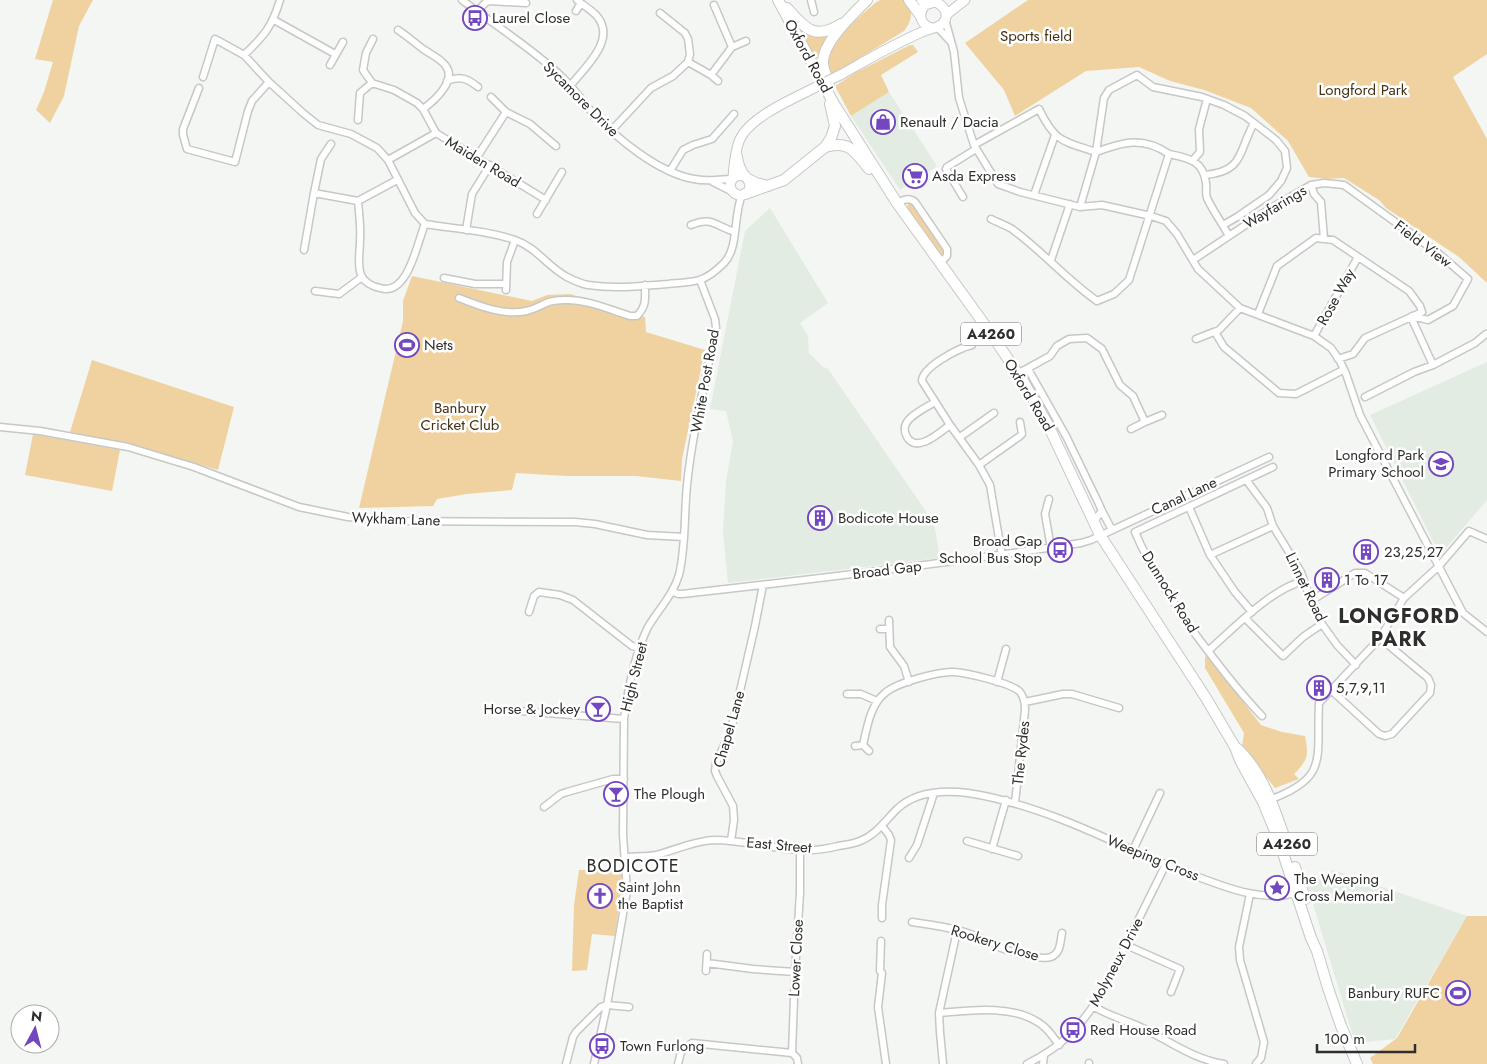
<svg xmlns="http://www.w3.org/2000/svg" width="1487" height="1064" font-family="Jost,sans-serif">
<style>
.built{fill:#e3ece2}
.green{fill:#f0d2a1}
.lines{fill:none;stroke-linecap:round;stroke-linejoin:round}
.street-casing{stroke:#c5c8c5;stroke-width:9}
.secondary-casing{stroke:#c5c8c5;stroke-width:11}
.primary-casing{stroke:#c5c8c5;stroke-width:12}
.street{stroke:#fff;stroke-width:6}
.secondary{stroke:#fff;stroke-width:9}
.primary{stroke:#fff;stroke-width:10}
.secondary-bridge-casing{stroke:#c5c8c5;stroke-width:11;stroke-linecap:butt}
.secondary-bridge{stroke:#fff;stroke-width:9}
.labels{text-anchor:middle;stroke-width:5;stroke-linejoin:round;paint-order:stroke}
.shield{fill:#fff;stroke:#6d6d6c;stroke-width:1}
.shield-label{font-size:14px;font-weight:bold;fill:#2e2f2d}
.poi-label{font-size:15px;fill:#2e2f2d;stroke:#fff;text-anchor:start}
.park-label{font-size:15px;fill:#423112;stroke:#fff}
.street-label{font-size:15px;fill:#2e2f2d;stroke:#fff}
.quarter-label{font-size:18px;letter-spacing:1px;fill:#2e2f2d;stroke:#fff}
.district-label{font-size:20px;font-weight:bold;letter-spacing:1px;fill:#2e2f2d;stroke:#fff}
</style>
<rect width="100%" height="100%" fill="#f3f6f3"/>
<!-- built -->
<path class="built" d="M889,92L937,166L900,190L851,116Z
M770,208L828,303L800,323L808,336L809,353L822,366L828,369L934,523L940,558L728,583L723,532L726,481L733,441L726,411L710,409L745,231Z
M1487,362V500L1440,555L1370,415Z
M1333,870L1467,916L1395,1039L1355,1043L1308,887Z"/>
<!-- green -->
<path class="green" d="M53,0H93L79,26L64,96L50,123L36,110L44,92L53,62L35,59Z
M880,0H903C915,8 912,21 904,31L832,75C830,70 827,66 827,60C828,41 862,15 875,3Z
M1028,0H1487V54L1453,77L1487,139V283L1459,257L1386,208L1379,200L1344,178L1327,179L1309,177L1288,141L1251,108L1204,90L1170,81L1139,67L1086,71L1015,116L1004,90L965,43Z
M796,24L833,33L824,74Z
M910,45H913L918,52L881,75L889,92L851,116L835,86L855,73Z
M909,202L915,205L914,207L942,249L944,248L945,255L942,257L907,207Z
M412,276L532,301L547,295L570,294L645,317L646,332L705,350L682,459L681,481L636,476H566L516,473L512,490L467,494L437,499L433,506L359,508L403,321V301Z
M92,360L234,407L218,470L133,445L70,432Z
M33,434L120,450L112,491L25,475Z
M1207,655L1261,725L1282,732L1305,736C1309,755 1308,760 1294,774L1299,779L1275,788L1242,747L1244,733L1205,668V657Z
M579,870H622L621,893L615,936L592,934L587,970L572,971L574,905Z
M1467,916H1487V1064H1373L1370,1058L1397,1038Z"/>
<g class="lines">
<defs>
<path id="street" d="M462,0C494,25 532,48 561,76C573,87 581,99 591,111C615,137 658,173 694,179C707,182 719,179 732,179
M811,0L814,12
M576,11L581,3
M477,12L485,3L489,1L526,3
M945,19L954,52L959,98L974,145L998,184L1020,192L1080,207L1102,205L1151,216L1166,221L1177,234L1198,269L1240,308L1314,336L1331,348L1340,361L1346,374L1360,415L1463,613L1487,632
M274,20L335,54
M937,27L950,41
M398,30C407,36 415,43 423,49C430,54 440,58 445,65C458,80 434,101 423,109
M373,39L366,53L363,70L372,83L394,90L417,103L423,109L436,133L546,200
M732,47L746,41
M244,55C264,36 272,27 280,0
M688,62L711,75L732,47L714,5
M330,65L343,42
M711,75L718,81
M203,77L215,39L244,55L269,82L303,113L318,125L351,134L377,148L388,160L415,213L425,224C455,229 485,230 515,240C536,247 548,267 567,277C573,280 582,284 588,285C615,289 642,286 668,284C678,283 689,283 699,280C707,278 717,270 724,263C739,248 733,215 742,195
M447,81C460,75 468,79 478,87
M571,85C585,67 618,39 596,15C590,9 583,5 577,0
M199,88L183,129V135L187,149L235,162L248,111L252,101L269,82
M491,97L506,112L530,124L556,146
M358,120L360,93L372,83
M611,131L651,88L673,76L688,62L690,54L688,39L685,33L660,13
M331,144L321,159L314,193L358,201L397,180
M974,145L1039,109C1055,142 1062,141 1096,152L1080,207
M1169,154C1188,158 1203,160 1206,183C1207,188 1205,193 1207,198C1213,211 1222,223 1229,236
M477,157L506,112
M388,160L436,133
M1193,160L1200,152L1199,129L1207,99
M670,171L683,150L693,145L712,139L734,114
M1204,175C1244,172 1238,152 1254,123
M713,182L731,191
M1311,185L1324,183L1344,185L1438,253L1468,279L1453,306L1428,320L1412,316
M1034,195L1055,135
M963,197L946,169L947,167L976,149
M358,201C359,214 361,227 360,240C360,251 357,265 361,275C364,282 373,287 380,288C408,297 417,243 425,224
M897,203C903,200 909,197 915,202L947,249V256L940,263
M537,214L562,172
M991,219C997,222 1005,225 1012,229C1042,251 1066,279 1097,301L1114,294L1129,280L1169,154C1143,136 1123,142 1096,152L1104,98L1109,90L1137,75L1153,87L1202,97L1224,105L1245,116L1276,140L1285,151L1287,168L1281,181L1269,195L1237,217L1223,225
M691,225C712,216 715,226 735,232
M466,230L472,194L490,165
M304,250L314,193
M1051,260L1070,204
M1193,260L1271,208L1311,185L1314,194L1321,202L1324,239
M444,278L475,284H505
M506,290L507,262L515,240
M315,291L339,294L362,277
M459,298C479,306 505,316 526,311C541,308 545,300 563,300C586,299 608,309 630,316H637C647,305 645,299 645,285
M1258,314L1277,266L1316,238L1333,240L1409,291L1420,306L1422,312L1365,338L1353,354L1338,359
M1215,332L1224,347L1279,393L1296,394L1343,370
M1314,336L1358,257
M1196,339L1219,330L1240,308
M972,345C959,348 922,367 922,381L950,425L979,465L990,485L1002,556
M1433,365L1475,343L1486,334
M1028,369L1066,436L1098,502L1102,511L1093,522
M1017,374L1050,356L1057,346L1069,339L1087,338L1102,349L1120,385L1133,396L1145,422L1162,415
M1365,397L1414,372L1433,365L1411,317
M935,402C927,407 912,414 907,422C904,426 904,432 907,437C917,454 940,432 950,425
M0,427L40,431L128,447L194,467L299,507L348,517L383,521L575,522L595,524L647,535L684,537
M1131,429L1145,422
M960,437L994,413
M979,465L1020,436L1022,434L1020,422
M1247,481L1267,508L1273,526L1301,572L1311,601L1322,624L1337,645L1356,665
M1049,499L1045,514L1051,548
M1189,507L1210,555L1235,592L1252,612
M1102,511L1112,530
M1210,555L1273,526
M672,591L678,594H682C816,579 949,563 1081,543L1091,540L1269,457
M1311,601L1355,573H1365L1404,598
M529,612L534,596L539,592L560,595L573,600L632,646L639,648
M1245,618L1283,656L1303,637L1322,624
M889,620L890,647L904,666L909,682
M880,629H889
M1208,651C1233,629 1272,588 1304,581
M997,682L1006,649
M1331,690L1379,734L1385,736L1392,734L1430,693L1431,685L1428,678L1380,638
M847,694H861L877,701
M1025,702L1063,694H1072L1119,708
M520,711L624,719
M1262,716C1238,691 1217,663 1196,635C1173,602 1151,570 1135,532L1273,467
M855,746L863,745
M869,751L863,745C867,728 870,705 885,693C896,683 939,671 954,672C967,673 1012,683 1020,692C1024,697 1025,703 1025,710L1015,803
M1269,800C1330,778 1316,758 1319,703L1380,638L1404,598L1438,567L1469,531L1487,539
M544,807L561,794L567,792L613,779H624
M882,826L889,835L891,840L882,905V918
M731,841L734,820L733,806L717,776L715,771L716,763L731,730L755,626L763,585
M967,841L1018,856
M992,849L1006,800
M1133,850L1160,793
M626,857C635,856 646,857 656,855C675,850 694,841 714,840C743,840 772,849 801,850C813,851 826,849 838,846C845,845 853,844 860,841C876,835 885,821 897,809C916,791 944,790 968,793C1001,798 1032,808 1063,820C1104,836 1143,856 1185,872C1221,885 1258,903 1297,893
M909,858L917,845L934,793
M1250,894L1239,947L1240,960L1264,1042L1261,1058L1256,1064
M912,922C933,925 954,928 973,935C979,937 985,941 991,944C1002,949 1040,961 1051,957C1061,953 1060,942 1062,933
M881,941L880,971L882,973L878,1007L886,1064
M1126,945L1180,969L1171,992
M707,963L753,969L795,972
M706,971L707,954
M1093,1006C1107,1015 1122,1019 1136,1025C1166,1038 1191,1059 1224,1064
M939,1013L957,931
M1089,1063V1064
M566,1064L573,1037L576,1032L601,1007L607,1005L629,1007
M594,1064L607,1005L627,891L623,835L624,719C628,689 634,655 648,627C658,610 673,595 679,575C686,546 684,515 687,485C692,434 706,378 716,328L715,319L700,280
M678,1064L681,1052L692,1043L792,1053
M798,1064L797,1058L792,1053L795,972L800,893V850
M943,1064L940,1032L939,1013C970,1010 1015,1004 1042,1025C1049,1030 1054,1038 1059,1045
M1027,1064C1064,1045 1078,1029 1101,995L1166,864
M1043,1064L1044,1055"/>
<path id="secondary" d="M946,15L965,0
M840,75C867,60 894,44 922,32C928,29 939,28 943,23C950,15 944,5 935,2L925,5C917,15 921,25 932,28
M737,155C738,161 739,166 742,171C744,175 749,179 750,185C750,198 732,199 730,185L732,179L738,175L746,177
M733,177C734,165 735,150 740,139C750,118 788,101 808,91"/>
<path id="primary" d="M778,0L834,104L897,203L987,328L1023,381L1048,425L1100,535L1206,698L1235,747L1240,760L1263,802L1279,841L1311,938L1317,951L1328,988L1341,1026L1357,1064
M909,0L920,15
M922,0L932,2
M787,8C805,28 814,41 841,24
M829,85C827,77 823,70 823,62C823,42 853,14 867,0
M825,147C850,140 855,152 869,169
M748,179L756,183L768,186
M745,194L784,180L825,147L831,138L835,126L830,104
M1238,749C1263,773 1275,810 1286,842
M1295,867L1305,899"/>
</defs>
<!-- street casing -->
<use href="#street" class="street-casing"/>
<!-- secondary casing -->
<use href="#secondary" class="secondary-casing"/>
<!-- primary casing -->
<use href="#primary" class="primary-casing"/>
<!-- street -->
<use href="#street" class="street"/>
<!-- secondary -->
<use href="#secondary" class="secondary"/>
<!-- primary -->
<use href="#primary" class="primary"/>
<defs>
<path id="secondary-bridge" d="M808,91L840,75"/>
</defs>
<!-- secondary-bridge casing -->
<use href="#secondary-bridge" class="secondary-bridge-casing"/>
<!-- secondary-bridge -->
<use href="#secondary-bridge" class="secondary-bridge"/>
</g>
<!-- icons -->
<defs>
<symbol id="bus-ring" viewBox="-11 -11 22 22"><circle r="9.5" fill="#fff" stroke="#7247bf" stroke-width="1.5"/><path d="M-5-6H5V4H4V6H2V4H-2V6H-4V4H-5ZM-3.5-4V0h7V-4ZM-3.5 1.2v1.5H-2V1.2ZM2 1.2v1.5H3.5V1.2Z" fill="#7247bf"/></symbol>
<symbol id="shop-ring" viewBox="-11 -11 22 22"><circle r="9.5" fill="#fff" stroke="#7247bf" stroke-width="1.5"/><path d="M-5-2.5h2.3a2.7 3.5 0 0 1 5.4 0H5L5.5 6h-11ZM-1.5-2.5h3a1.5 2.3 0 0 0-3 0Z" fill="#7247bf"/></symbol>
<symbol id="supermarket-ring" viewBox="-11 -11 22 22"><circle r="9.5" fill="#fff" stroke="#7247bf" stroke-width="1.5"/><path d="M-6-5.5h2.5l.6 2H6L4.5 2H-2.5L-4.4-4H-6ZM-1.5 3.2a1.3 1.3 0 1 0 .1 0ZM3 3.2a1.3 1.3 0 1 0 .1 0Z" fill="#7247bf"/></symbol>
<symbol id="stadium-ring" viewBox="-11 -11 22 22"><circle r="9.5" fill="#fff" stroke="#7247bf" stroke-width="1.5"/><path d="M0-5a6.5 5 0 1 0 0 10a6.5 5 0 1 0 0-10ZM-3.5-1.8h7v3.6h-7Z" fill="#7247bf"/></symbol>
<symbol id="school-ring" viewBox="-11 -11 22 22"><circle r="9.5" fill="#fff" stroke="#7247bf" stroke-width="1.5"/><path d="M0-5L7-2L0 1L-7-2ZM-4 1L0 2.5L4 1V4Q0 6-4 4Z" fill="#7247bf"/></symbol>
<symbol id="building-ring" viewBox="-11 -11 22 22"><circle r="9.5" fill="#fff" stroke="#7247bf" stroke-width="1.5"/><path d="M-4-6H4V6H1V3H-1V6H-4ZM-2.5-4.3h1.7v1.8h-1.7ZM.8-4.3h1.7v1.8H.8ZM-2.5-1h1.7V.8h-1.7ZM.8-1h1.7V.8H.8Z" fill="#7247bf"/></symbol>
<symbol id="bar-ring" viewBox="-11 -11 22 22"><circle r="9.5" fill="#fff" stroke="#7247bf" stroke-width="1.5"/><path d="M-6-5H6L.8 .8V4.5H3.5V6h-7V4.5H-.8V.8Z" fill="#7247bf"/></symbol>
<symbol id="sight-ring" viewBox="-11 -11 22 22"><circle r="9.5" fill="#fff" stroke="#7247bf" stroke-width="1.5"/><path d="M0-6L1.8-2.2L6-1.7L2.9 1.2L3.7 5.4L0 3.3L-3.7 5.4L-2.9 1.2L-6-1.7L-1.8-2.2Z" fill="#7247bf"/></symbol>
<symbol id="church-ring" viewBox="-11 -11 22 22"><circle r="9.5" fill="#fff" stroke="#7247bf" stroke-width="1.5"/><path d="M-1.2-6h2.4v3.5h3.3v2.4h-3.3V6h-2.4V-.1h-3.3v-2.4h3.3Z" fill="#7247bf"/></symbol>
</defs>
<g fill-rule="evenodd">
<use href="#bus-ring" x="461" y="4" width="28" height="28"/>
<use href="#shop-ring" x="869" y="108" width="28" height="28"/>
<use href="#supermarket-ring" x="901" y="162" width="28" height="28"/>
<use href="#stadium-ring" x="393" y="331" width="28" height="28"/>
<use href="#school-ring" x="1427" y="450" width="28" height="28"/>
<use href="#building-ring" x="806" y="504" width="28" height="28"/>
<use href="#bus-ring" x="1046" y="536" width="28" height="28"/>
<use href="#building-ring" x="1352" y="538" width="28" height="28"/>
<use href="#building-ring" x="1313" y="566" width="28" height="28"/>
<use href="#building-ring" x="1305" y="674" width="28" height="28"/>
<use href="#bar-ring" x="584" y="695" width="28" height="28"/>
<use href="#bar-ring" x="602" y="780" width="28" height="28"/>
<use href="#sight-ring" x="1263" y="874" width="28" height="28"/>
<use href="#church-ring" x="586" y="882" width="28" height="28"/>
<use href="#stadium-ring" x="1444" y="979" width="28" height="28"/>
<use href="#bus-ring" x="1059" y="1016" width="28" height="28"/>
<use href="#bus-ring" x="588" y="1032" width="28" height="28"/>
</g>
<g class="labels">
<!-- shield labels -->
<g class="shield">
<rect x="961" y="322.5" width="60" height="23" rx="4"/>
<rect x="1257" y="832.5" width="60" height="23" rx="4"/>
</g>
<g class="shield-label">
<text x="991" y="339">A4260</text>
<text x="1287" y="849">A4260</text>
</g>
<!-- poi labels -->
<g class="poi-label">
<text x="492" y="23">Laurel Close</text>
<text x="900" y="127">Renault / Dacia</text>
<text x="932" y="181">Asda Express</text>
<text x="424" y="350">Nets</text>
<text x="1424" y="460" text-anchor="end">Longford Park<tspan x="1424" dy="17">Primary School</tspan></text>
<text x="838" y="523">Bodicote House</text>
<text x="1042" y="546" text-anchor="end">Broad Gap<tspan x="1042" dy="17">School Bus Stop</tspan></text>
<text x="1384" y="557">23,25,27</text>
<text x="1344" y="585">1 To 17</text>
<text x="1336" y="693">5,7,9,11</text>
<text x="580" y="714" text-anchor="end">Horse &amp; Jockey</text>
<text x="634" y="799">The Plough</text>
<text x="1294" y="884">The Weeping<tspan x="1294" dy="17">Cross Memorial</tspan></text>
<text x="618" y="892">Saint John<tspan x="618" dy="17">the Baptist</tspan></text>
<text x="1440" y="998" text-anchor="end">Banbury RUFC</text>
<text x="1090" y="1035">Red House Road</text>
<text x="620" y="1051">Town Furlong</text>
</g>
<!-- park labels -->
<g class="park-label">
<text x="1036" y="41">Sports field</text>
<text x="1363" y="95">Longford Park</text>
<text x="460" y="413">Banbury<tspan x="460" dy="17">Cricket Club</tspan></text>
</g>
<!-- street labels -->
<g class="street-label">
<text transform="translate(808 56) rotate(61)" y="5">Oxford Road</text>
<text transform="translate(581 99) rotate(45)" y="5">Sycamore Drive</text>
<text transform="translate(483 162) rotate(31)" y="5">Maiden Road</text>
<text transform="translate(1275 207) rotate(-31)" y="5">Wayfarings</text>
<text transform="translate(1423 244) rotate(37)" y="5">Field View</text>
<text transform="translate(1336 297) rotate(-61)" y="5">Rose Way</text>
<text transform="translate(705 381) rotate(-80)" y="5">White Post Road</text>
<text transform="translate(1029 395) rotate(59)" y="5">Oxford Road</text>
<text transform="translate(1184 496) rotate(-25)" y="5">Canal Lane</text>
<text transform="translate(396 519) rotate(2)" y="5">Wykham Lane</text>
<text transform="translate(887 570) rotate(-7)" y="5">Broad Gap</text>
<text transform="translate(1306 587) rotate(64)" y="5">Linnet Road</text>
<text transform="translate(1170 592) rotate(58)" y="5">Dunnock Road</text>
<text transform="translate(634 677) rotate(-76)" y="5">High Street</text>
<text transform="translate(729 729) rotate(-74)" y="5">Chapel Lane</text>
<text transform="translate(1021 753) rotate(-84)" y="5">The Rydes</text>
<text transform="translate(779 845) rotate(5)" y="5">East Street</text>
<text transform="translate(1153 858) rotate(22)" y="5">Weeping Cross</text>
<text transform="translate(995 943) rotate(17)" y="5">Rookery Close</text>
<text transform="translate(796 958) rotate(-87)" y="5">Lower Close</text>
<text transform="translate(1116 962) rotate(-62)" y="5">Molyneux Drive</text>
</g>
<!-- quarter labels -->
<g class="quarter-label">
<text x="633" y="872">BODICOTE</text>
</g>
<!-- district labels -->
<g class="district-label">
<text x="1399" y="623">LONGFORD<tspan x="1399" dy="23">PARK</tspan></text>
</g>
</g>
<!-- north arrow -->
<g transform="translate(35 1029) rotate(7)"><circle r="24" fill="#ffffff" stroke="#abacab"/>
<path d="M0-4L9 19L0 12L-9 19Z" fill="#7247bf"/>
<text y="-8" font-size="14" font-weight="bold" text-anchor="middle" fill="#2e2f2d">N</text>
</g>
<!-- scale -->
<path d="M1317 1044v8h98v-8" fill="none" stroke="#2e2f2d" stroke-width="2.5"/>
<text x="1324" y="1044" font-size="15" fill="#2e2f2d" stroke="#ffffff" stroke-width="4" paint-order="stroke">100 m</text>
</svg>
